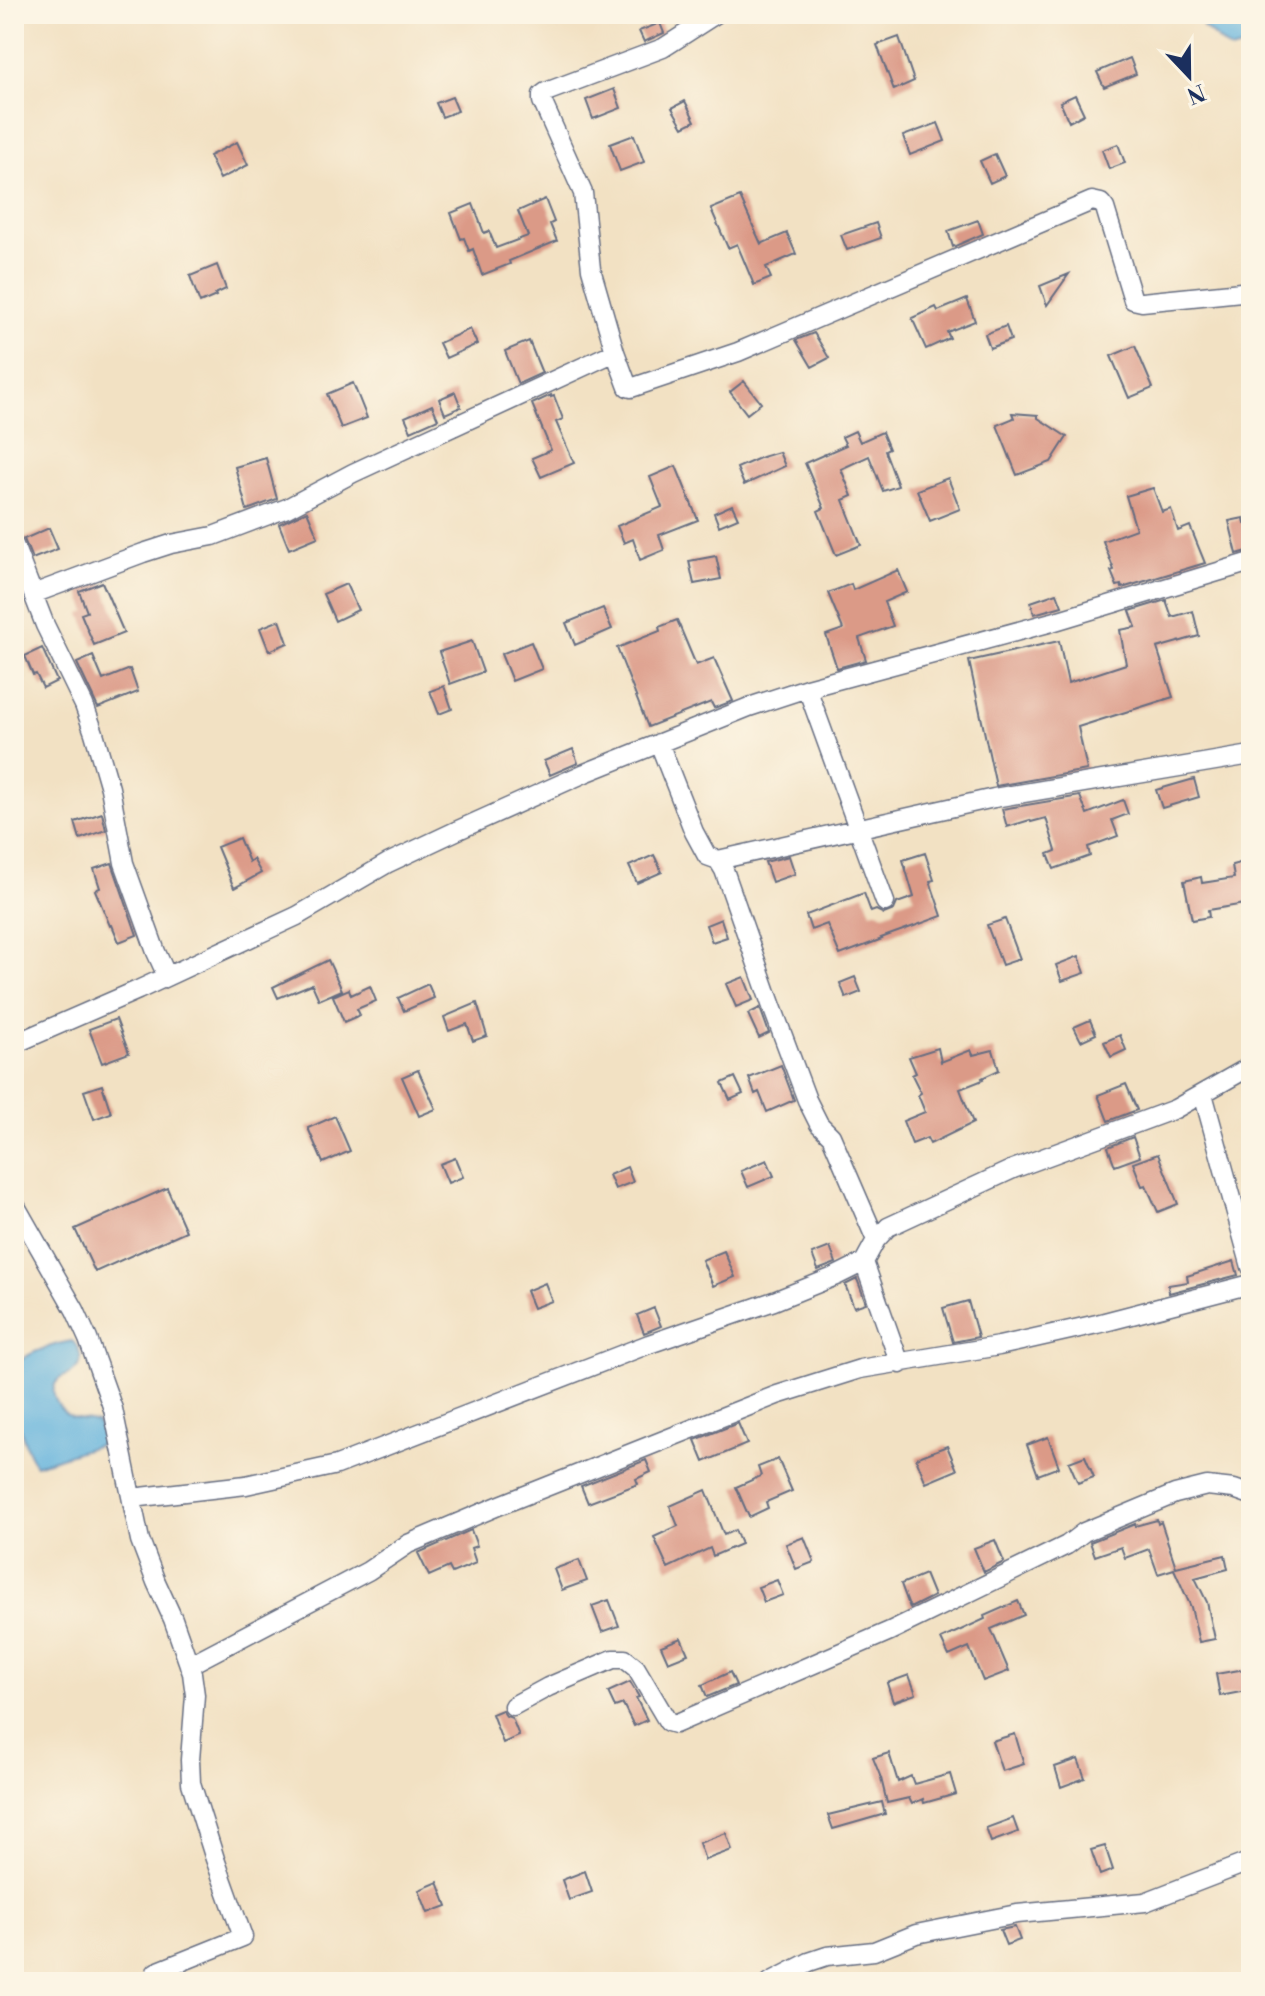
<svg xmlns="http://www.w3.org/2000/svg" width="1265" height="1996" font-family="'Libre Bodoni',serif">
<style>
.water{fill:#62b2dd;stroke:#3e709e;stroke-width:2}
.building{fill:#db9a87}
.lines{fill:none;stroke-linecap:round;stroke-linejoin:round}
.minor-casing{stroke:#666d81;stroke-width:21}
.minor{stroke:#fff;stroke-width:18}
</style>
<rect width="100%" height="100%" fill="#fcf5e5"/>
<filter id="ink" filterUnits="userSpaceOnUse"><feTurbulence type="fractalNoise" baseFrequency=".0125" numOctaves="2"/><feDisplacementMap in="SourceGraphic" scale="16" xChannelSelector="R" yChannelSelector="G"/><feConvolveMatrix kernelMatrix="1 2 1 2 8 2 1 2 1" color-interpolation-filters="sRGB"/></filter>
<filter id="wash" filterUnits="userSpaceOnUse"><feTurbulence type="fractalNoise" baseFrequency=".006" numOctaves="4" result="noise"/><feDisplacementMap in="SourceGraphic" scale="32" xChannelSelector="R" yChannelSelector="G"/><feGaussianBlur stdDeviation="1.8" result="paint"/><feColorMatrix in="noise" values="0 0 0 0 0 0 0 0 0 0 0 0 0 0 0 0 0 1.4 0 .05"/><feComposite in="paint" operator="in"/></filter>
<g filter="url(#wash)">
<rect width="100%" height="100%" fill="#f2e1c3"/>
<!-- water -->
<path class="water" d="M1201,14H1251V45L1231,51L1203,27Z
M72,1341C80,1348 84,1361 75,1370C71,1375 63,1375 58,1380C47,1392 59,1412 72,1417C80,1421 89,1420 97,1423L108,1442L36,1465C23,1449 3,1378 19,1362C28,1352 59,1343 72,1341Z"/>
<g id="blocks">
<!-- building -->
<path class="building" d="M660,23L664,33L644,42L639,31Z
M899,37L914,81L894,90L877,45Z
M1130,58L1136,74L1104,87L1097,72Z
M614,89L621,108L593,119L586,100Z
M1075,95L1084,114L1069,122L1060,102Z
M452,97L458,111L442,117L436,103Z
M685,101L695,121L683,127L672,108Z
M938,123L945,141L910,155L903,136Z
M634,135L644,162L620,171L610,144Z
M237,142L248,165L220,179L209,156Z
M1118,144L1125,163L1109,169L1102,150Z
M995,154L1005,176L990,183L980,161Z
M740,197L761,244L787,233L796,254L766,267L771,278L754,285L737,244L728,248L711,209Z
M545,199L554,222L550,224L557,241L509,261L510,264L482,275L473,249L469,251L464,238L461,239L451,213L473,204L484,233L489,231L496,248L528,236L518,211Z
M978,220L983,234L953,247L948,231Z
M876,223L881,238L847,250L841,235Z
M217,265L226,289L215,294L216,296L200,303L190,276Z
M1069,274L1047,305L1040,286Z
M967,299L975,321L947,332L950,338L926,349L912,318L936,307L938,311Z
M1006,326L1011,340L990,348L985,334Z
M470,329L477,344L446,358L439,343Z
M814,333L829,358L812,367L796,340Z
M529,341L542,373L518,384L505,351Z
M1135,346L1153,388L1129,398L1111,356Z
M744,381L761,403L747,414L730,392Z
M353,383L367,418L341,428L327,394Z
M455,392L461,407L445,414L439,399Z
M551,395V397L554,396L563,419L556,422L574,463L541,477L532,458L551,450L532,404Z
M432,405L438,419L411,431L405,417Z
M1012,413L1038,415V418L1067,437L1051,462L1017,475L997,425L1014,418Z
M855,431L860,442L882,432L889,449L885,451L898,486L883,491L869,456L841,469L852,496L843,500L861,545L836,555L818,511L824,508L805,463L846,445L842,437Z
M779,452L785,466L744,485L737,468L762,457Z
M266,458L277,499L247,510L235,467Z
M676,466L698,520L659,535L664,550L640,560L633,539L624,543L617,526L662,507L650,477Z
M948,478L960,509L930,521L917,490Z
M1153,488L1162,512L1171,509L1178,531L1190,526L1205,563L1122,588L1121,585L1117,586L1111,571L1114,570L1103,541L1136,529L1126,496Z
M732,505L738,518L719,526L714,513Z
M307,511L318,537L289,549L279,524Z
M1244,518L1245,524L1251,522V550L1237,554L1229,521Z
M49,528L58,549L32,559L24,539Z
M716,556L721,579L694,584L689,561Z
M898,570L907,592L884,602L893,626L859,638L866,660L837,668L826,635L843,629L828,593L851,584L853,590Z
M102,582L124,633L94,645L81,614L87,612L79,591Z
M346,584L358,610L335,621L323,594Z
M1057,593L1062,606L1034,614L1031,602Z
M1166,600L1172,617L1193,611L1199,636L1157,648L1173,697L1078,727L1087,770L996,786L969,661L1059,641L1068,683L1126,664L1120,630L1136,627L1130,611Z
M603,608L612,629L575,645L566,623Z
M280,620L288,643L269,651L260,628Z
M677,620L696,665L714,658L733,701L714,708L711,702L648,727L617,648L660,631L659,627Z
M472,641L483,672L450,684L439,652Z
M531,642L542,669L512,681L501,654Z
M42,648L57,681L43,688L36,674L33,675L25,656Z
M93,656L103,680L130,669L138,692L98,708L77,663Z
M444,686L452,709L439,714L430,691Z
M573,749L578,763L550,775L544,761Z
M1194,779L1199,797L1162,808L1156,790Z
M1080,796L1087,814L1123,800L1128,814L1112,820L1118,836L1088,847L1090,856L1054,869L1048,854L1056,851L1046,818L1031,822L1030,820L1007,827L1002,809Z
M102,813L106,830L80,839L75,822Z
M239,838L249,862L253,859L261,873L234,888L217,847Z
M925,853L934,880L930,881L942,916L881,938L882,939L840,955L827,924L811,930L806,915L864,893L871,912L876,910L884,914L894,910L897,903L914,897L903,860Z
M654,855L662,872L637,883L629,866Z
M789,856L795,874L772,882L765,862Z
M1251,860V903L1208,910L1209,917L1192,920L1184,881L1201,877L1202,883L1234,878L1232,865Z
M112,863L137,935L119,942L112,925L110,926L95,890L100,888L94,869Z
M721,919L727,937L712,942L706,925Z
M1005,919L1020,959L1002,965L987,925Z
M1079,956L1085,973L1062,981L1056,965Z
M328,960L342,990L319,1000L312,984L278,998L273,987Z
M744,977L753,1000L736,1007L726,984Z
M855,977L861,992L846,998L840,983Z
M428,984L434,998L404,1011L398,998Z
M370,986L376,1001L357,1009L360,1015L344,1022L333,996L349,989L351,995Z
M477,1003L487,1036L473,1041L467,1024L449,1031L444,1017Z
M760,1008L769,1033L759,1038L748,1014Z
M116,1019L129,1053L102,1063L89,1029Z
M1090,1020L1096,1034L1081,1041L1074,1027Z
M1120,1035L1126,1050L1111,1057L1104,1042Z
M938,1048L941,1062L971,1050L973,1055L993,1050L999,1070L982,1078L983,1080L960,1089L973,1123L930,1144L927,1138L912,1144L903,1121L925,1112L918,1095L921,1093L912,1075L916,1073L909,1057Z
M781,1065L794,1100L767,1112L759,1092L755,1094L749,1078Z
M418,1070L436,1109L419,1116L402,1077Z
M735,1077L743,1094L730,1100L722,1083Z
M1126,1084L1137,1110L1108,1121L1098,1095Z
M102,1085L111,1113L94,1119L84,1091Z
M335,1116L350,1151L323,1163L308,1128Z
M1133,1137L1140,1157L1115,1166L1108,1147Z
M1158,1154L1178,1204L1158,1212L1146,1185L1142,1186L1133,1163Z
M455,1158L463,1177L448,1183L440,1164Z
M767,1160L774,1176L748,1187L741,1171Z
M627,1167L633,1182L615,1189L609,1175Z
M167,1188L186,1231L95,1272L75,1229Z
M830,1247L836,1263L818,1270L812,1254Z
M724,1251L735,1277L713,1286L702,1260Z
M1234,1261L1238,1275L1169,1293L1168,1285L1188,1282L1187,1276Z
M857,1279L866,1303L854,1307L845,1285Z
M545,1283L552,1301L533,1308L526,1291Z
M968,1301L978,1337L953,1342L943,1308Z
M654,1308L661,1326L644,1333L637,1315Z
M738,1423L747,1444L704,1462L695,1440Z
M1048,1437L1059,1467L1038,1475L1027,1445Z
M947,1446L957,1470L926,1483L916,1458Z
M1085,1456L1094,1477L1078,1483L1069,1462Z
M778,1459L792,1491L766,1502L768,1508L749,1517L736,1487L761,1476L758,1467Z
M646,1460L651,1472L636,1479L638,1484L588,1503L581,1486Z
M706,1490L724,1535L735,1530L741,1544L713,1556L710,1548L668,1568L654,1537L678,1526L670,1506Z
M1157,1520L1158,1524L1161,1522L1176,1567L1225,1555L1228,1569L1195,1578L1207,1602L1215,1639L1199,1642L1191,1607L1174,1569L1158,1574L1149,1549L1125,1558L1121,1547L1095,1556L1090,1542L1135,1524V1526Z
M471,1530L477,1546L471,1548L476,1563L452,1573L449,1567L429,1576L418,1553Z
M804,1537L814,1562L796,1569L786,1544Z
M995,1540L1004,1562L984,1572L974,1548Z
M579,1560L587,1581L562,1590L554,1569Z
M925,1574L934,1596L910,1608L901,1584Z
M777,1580L783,1595L764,1602L758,1587Z
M609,1600L619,1626L602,1632L592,1606Z
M1018,1601L1024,1615L991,1629L1009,1671L983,1681L969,1647L949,1656L941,1639L985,1619L984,1616Z
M681,1638L688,1654L668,1662L661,1646Z
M1251,1668V1690L1220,1696L1216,1674Z
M730,1672L736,1685L707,1697L702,1685Z
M909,1675L916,1694L893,1702L887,1683Z
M630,1682L639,1697L636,1698L647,1720L634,1726L623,1704L615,1707L608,1692Z
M502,1710L506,1716L512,1718L519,1736L503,1743L492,1714Z
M1015,1734L1024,1764L1002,1771L992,1741Z
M889,1753L898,1782L911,1776L914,1784L950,1774L956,1794L924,1803L923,1799L912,1804L909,1798L887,1803L881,1778L873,1758Z
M1078,1759L1085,1778L1061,1787L1055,1767Z
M882,1802L885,1814L833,1829L828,1815Z
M1013,1818L1018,1832L991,1842L986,1828Z
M726,1833L732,1850L705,1860L699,1843Z
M1105,1846L1113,1870L1100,1875L1091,1850Z
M585,1871L592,1892L569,1900L562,1880Z
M438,1882L447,1906L428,1913L419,1890Z
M1015,1927L1020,1940L1006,1945L1000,1930Z"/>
</g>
</g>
<g filter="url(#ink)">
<use href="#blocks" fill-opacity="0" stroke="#666d81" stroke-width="2"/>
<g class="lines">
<defs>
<path id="minor" d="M716,14L663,48L546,92L542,95V101L583,193L591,269L615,352L628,387L631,388L738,352L1092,201L1101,203L1105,208L1133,300L1142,302L1251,291
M14,545L33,594L143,553L171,544L213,536L287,508L353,473L615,352
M33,594L45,625L84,705L94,733L110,788L124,863L156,952L167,976
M807,688L885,902
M659,743L694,832L707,856L718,860L724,870L771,1004L807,1100L819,1124L831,1136L876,1240
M718,860L994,798L1251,755
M14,1044L138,990L297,916L388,863L456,831L585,773L749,707L807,688L1052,622L1251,562
M1203,1094L1251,1267
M14,1203L75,1310L88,1339L113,1409L140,1540L156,1582L173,1619L192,1673L195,1695L190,1760L191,1783L215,1859L243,1937L156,1972L159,1982
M864,1262L900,1364
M132,1498L246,1485L337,1465L649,1344L774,1301L836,1276L864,1262L876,1240L888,1227L1013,1169L1175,1109L1251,1066
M189,1665L368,1571L408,1544L498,1506L777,1395L860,1369L999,1346L1097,1324L1251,1284
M513,1706L548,1687L613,1659H625L636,1668L668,1722L675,1724L890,1631L1067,1545L1084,1532L1175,1494L1207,1486L1234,1489L1251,1495
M770,1982L809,1962L827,1956L874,1951L916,1934L1017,1914L1145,1902L1251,1861"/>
</defs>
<!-- minor casing -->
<use href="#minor" class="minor-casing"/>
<!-- minor -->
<use href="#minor" class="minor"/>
</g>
</g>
<!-- margin -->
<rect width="1265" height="1996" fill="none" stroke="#fcf5e5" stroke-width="48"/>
<!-- north arrow -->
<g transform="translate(1189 76) rotate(158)" stroke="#fcf5e5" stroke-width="6" paint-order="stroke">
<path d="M0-6L14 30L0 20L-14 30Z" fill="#1b2f5e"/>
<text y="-12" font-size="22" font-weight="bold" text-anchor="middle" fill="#1b2f5e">N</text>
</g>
</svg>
